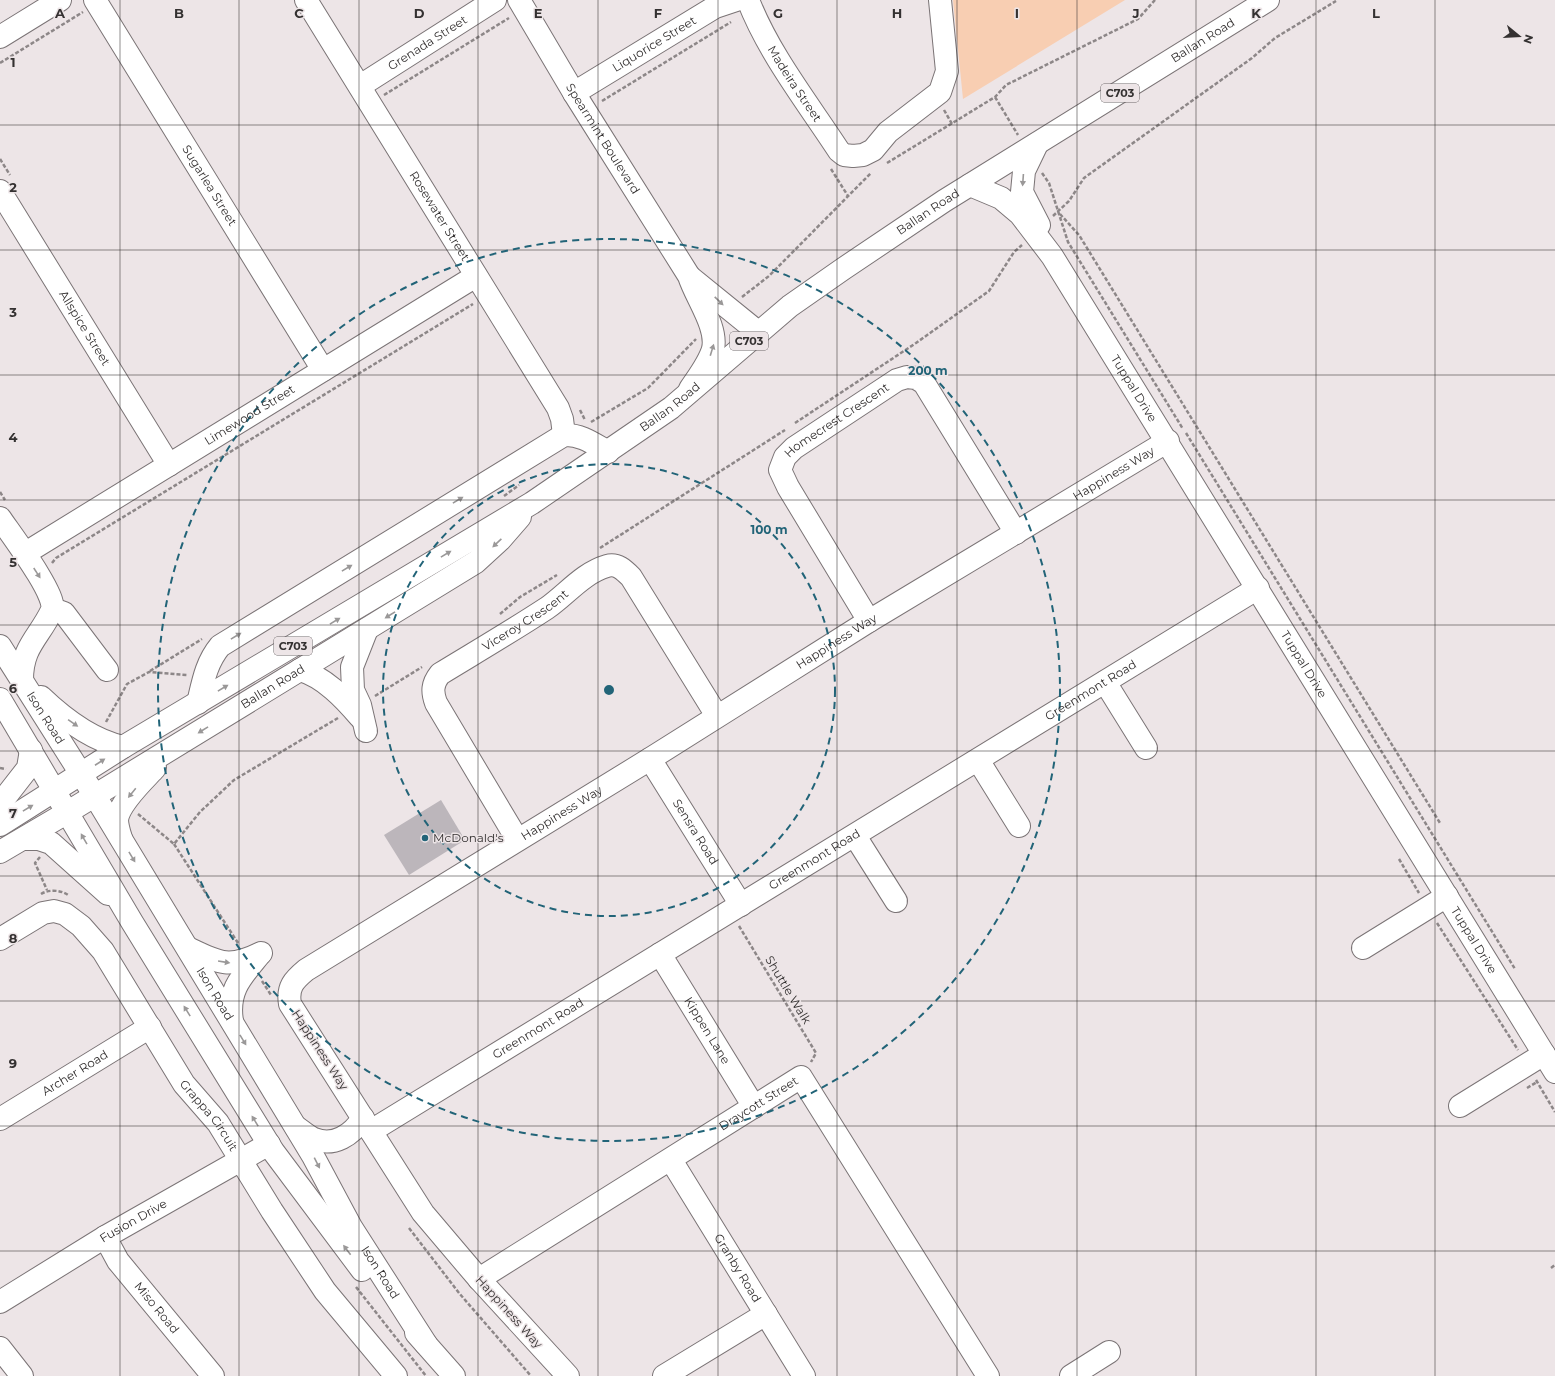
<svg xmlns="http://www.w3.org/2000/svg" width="1555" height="1376" font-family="Montserrat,sans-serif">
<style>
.green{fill:#f8ceb2}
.building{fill:#bcb6bb}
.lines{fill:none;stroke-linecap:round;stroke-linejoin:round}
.minor-casing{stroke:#7b7476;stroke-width:24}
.major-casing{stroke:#7b7476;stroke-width:24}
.path{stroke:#8d8788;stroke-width:2.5;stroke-dasharray:4 2;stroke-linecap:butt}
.minor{stroke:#fff;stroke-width:22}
.major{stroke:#fff;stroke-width:22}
.oneway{fill:#9a9898}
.grid{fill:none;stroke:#343131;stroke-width:1;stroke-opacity:0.55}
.ring{fill:none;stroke:#226478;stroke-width:2;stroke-dasharray:7 5}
.poi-dot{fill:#226478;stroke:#ede5e7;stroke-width:1.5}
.labels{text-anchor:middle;stroke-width:3;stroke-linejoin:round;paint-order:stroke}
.shield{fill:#ede5e7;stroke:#6c6768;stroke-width:1}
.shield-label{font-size:11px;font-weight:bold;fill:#343131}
.street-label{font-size:12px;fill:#343131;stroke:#ede5e7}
.poi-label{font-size:12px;fill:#343131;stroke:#ede5e7;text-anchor:start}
.grid-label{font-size:13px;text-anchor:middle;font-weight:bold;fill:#343131;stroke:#ede5e7;stroke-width:3;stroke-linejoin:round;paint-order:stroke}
.centre{fill:#226478;stroke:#ede5e7;stroke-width:2}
.ring-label{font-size:12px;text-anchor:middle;font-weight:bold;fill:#226478;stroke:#ede5e7;stroke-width:3;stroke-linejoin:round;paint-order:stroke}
</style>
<rect width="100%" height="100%" fill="#ede5e7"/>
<!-- green -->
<path class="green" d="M953,0H1125L963,99Z"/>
<!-- building -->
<path class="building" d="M441,800L465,840L409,875L384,835Z"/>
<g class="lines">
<defs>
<g id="minor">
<path id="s1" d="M95,0L323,370"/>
<path id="s2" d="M306,0L558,408L562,419L564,435"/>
<path id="s3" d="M519,0L574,93L689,276C696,298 718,327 713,349C709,363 698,377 690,389"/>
<path id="s4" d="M748,0C769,54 807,102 839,151L844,155L853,156L863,155L873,150L888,132L940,92L947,71L940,0"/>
<path d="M0,37L60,0"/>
<path id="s5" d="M360,86L495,0"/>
<path id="s6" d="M574,93L715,7L736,0"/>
<path d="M1037,144L1024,171L1022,192L1039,225"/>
<path id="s7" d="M970,185L1001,198L1020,214L1052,256L1555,1072"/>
<path id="s8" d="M0,191L169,465"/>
<path d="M690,277L759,333"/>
<path d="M0,518C10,533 58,596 52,610C39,638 22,646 22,680"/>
<path id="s9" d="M24,554L476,276"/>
<path d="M53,609L64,613L107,670"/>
<path id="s10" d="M869,621L788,487L780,470L785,457L794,448L897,380L907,377L916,378L924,383L1016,533"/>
<path d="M300,670C324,677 344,698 360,717"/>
<path d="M1105,682L1146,748"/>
<path d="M198,703C203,682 206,663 220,646L564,435C581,434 594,444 608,452"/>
<path d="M366,731L360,705L353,690L352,667L367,629"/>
<path id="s11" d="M650,759L741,905"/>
<path d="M978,760L1019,826"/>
<path d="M855,836L896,901"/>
<path id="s12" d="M517,839L436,703C432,692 432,684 440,674C476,652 512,631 547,608C567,594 583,573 607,566C617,563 624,570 631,577L717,716"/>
<path id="s13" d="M0,939L43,913L54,911L65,914L81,926L103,951L184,1084L218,1123L272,1211L325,1291L396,1376"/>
<path d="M188,948C219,963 229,969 261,953"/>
<path d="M1363,948L1447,896"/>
<path id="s14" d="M660,954L754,1107"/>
<path d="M232,1021C227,990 242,976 260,954"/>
<path d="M1460,1106L1544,1054"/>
<path id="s15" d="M0,1119L150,1027"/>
<path d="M296,1127C301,1130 307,1136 314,1139C334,1147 352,1135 363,1118"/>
<path id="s16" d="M371,1131L1258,588"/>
<path id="s17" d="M671,1160L804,1376"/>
<path id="s18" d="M105,1237L118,1261L213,1376"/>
<path id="s19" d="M479,1279L801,1077L988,1376"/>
<path id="s20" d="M0,1302L105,1237L269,1144"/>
<path d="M0,1348L22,1376"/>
<path id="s21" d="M568,1376L479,1279L423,1213L290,1004C287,987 294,980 306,970L650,759L869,621L1168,441"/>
<path d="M664,1376L766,1314"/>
<path d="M1071,1376L1109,1352"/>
</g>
<g id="major">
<path id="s22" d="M0,646L95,796L313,1156L351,1227L426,1344"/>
<path d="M41,697C64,719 91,740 123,747"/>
<path d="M0,699L132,922L273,1151L362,1270"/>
<path d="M0,804L28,768L31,750"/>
<path id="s23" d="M0,825L123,747L532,503L671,408L790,306L843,269L944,201L1268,0"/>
<path d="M121,838C119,832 117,825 117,819C120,802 144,780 155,768"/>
<path d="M25,839H39L51,843L108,894"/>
<path id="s24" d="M0,852L68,812L476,562L500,540L520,517"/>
<path d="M416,1333L454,1376"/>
</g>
</defs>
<!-- minor casing -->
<use href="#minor" class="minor-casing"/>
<!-- major casing -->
<use href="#major" class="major-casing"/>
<!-- path -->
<path class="path" d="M0,63L83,12
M384,95L509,18
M995,97L1018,135
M602,101L731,22
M944,110L952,124
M0,159L10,175
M887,163L995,97L1006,85L1138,19L1155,0
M831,169L848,196
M1042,173L1049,183L1068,242L1183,429
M1060,214L1079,235L1440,823
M1053,216L1069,201L1084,178L1252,58L1275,38L1336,1
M742,297L769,276L871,173
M580,410L585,420
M591,422L648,388L696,339
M795,423L916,343L989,291L1014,252L1022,245
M1186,433L1515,969
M0,492L5,500
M504,496L519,485
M600,548L785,430
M52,563L56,558L473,304
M500,614L520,597L557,575
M150,671L202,639
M375,696L422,667
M106,722L127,684L149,672L187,675
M0,768L6,769
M138,814L174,844L200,812L234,780L338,718
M174,844L238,943
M40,857L35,863L47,890
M1399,859L1419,893
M41,894C49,889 61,890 68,895
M1437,923L1518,1050
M739,926L816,1053L811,1062
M262,981L271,995
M1536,1080L1555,1112
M1527,1088L1537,1082
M409,1228L459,1293L531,1376
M1551,1268L1555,1265
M356,1287L426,1376"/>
<!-- minor -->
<use href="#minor" class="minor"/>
<!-- major -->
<use href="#major" class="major"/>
</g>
<!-- one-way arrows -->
<defs><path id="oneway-solid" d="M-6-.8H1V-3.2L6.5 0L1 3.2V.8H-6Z"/></defs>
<g class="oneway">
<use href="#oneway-solid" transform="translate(1023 180) rotate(94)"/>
<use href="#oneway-solid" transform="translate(719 301) rotate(44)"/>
<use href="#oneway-solid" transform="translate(712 350) rotate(-73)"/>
<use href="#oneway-solid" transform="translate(458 500) rotate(-31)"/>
<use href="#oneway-solid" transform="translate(497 543) rotate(137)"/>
<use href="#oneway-solid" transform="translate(446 554) rotate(-31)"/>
<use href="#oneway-solid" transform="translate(347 568) rotate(-31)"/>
<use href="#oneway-solid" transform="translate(37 573) rotate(57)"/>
<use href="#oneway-solid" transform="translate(390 615) rotate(148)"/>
<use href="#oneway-solid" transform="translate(335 621) rotate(-31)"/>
<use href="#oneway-solid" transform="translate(236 636) rotate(-31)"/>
<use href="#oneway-solid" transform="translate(223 688) rotate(-31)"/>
<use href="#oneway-solid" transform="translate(73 723) rotate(35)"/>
<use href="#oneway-solid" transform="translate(203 730) rotate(148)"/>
<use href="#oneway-solid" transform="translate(100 762) rotate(-33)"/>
<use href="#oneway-solid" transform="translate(132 793) rotate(129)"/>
<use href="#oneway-solid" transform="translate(28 808) rotate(-31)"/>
<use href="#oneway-solid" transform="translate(84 839) rotate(-120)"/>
<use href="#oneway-solid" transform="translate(132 857) rotate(59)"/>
<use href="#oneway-solid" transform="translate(224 962) rotate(9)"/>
<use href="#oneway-solid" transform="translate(187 1011) rotate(-122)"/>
<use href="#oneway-solid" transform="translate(243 1040) rotate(59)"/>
<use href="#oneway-solid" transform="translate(255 1121) rotate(-122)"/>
<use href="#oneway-solid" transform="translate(317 1163) rotate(63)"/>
<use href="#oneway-solid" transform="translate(347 1250) rotate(-127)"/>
</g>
<!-- grid -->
<path class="grid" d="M120,0V1376M239,0V1376M359,0V1376M478,0V1376M598,0V1376M718,0V1376M837,0V1376M957,0V1376M1077,0V1376M1196,0V1376M1316,0V1376M1435,0V1376M0,125H1555M0,250H1555M0,375H1555M0,500H1555M0,625H1555M0,751H1555M0,876H1555M0,1001H1555M0,1126H1555M0,1251H1555"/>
<!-- distance rings -->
<g class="ring">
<circle cx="609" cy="690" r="226"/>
<circle cx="609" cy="690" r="451"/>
</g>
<!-- markers -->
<circle class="poi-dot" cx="425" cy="838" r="4"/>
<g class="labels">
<!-- shield labels -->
<g class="shield">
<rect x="1101" y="84" width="38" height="18" rx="3"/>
<rect x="730" y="332" width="38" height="18" rx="3"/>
<rect x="274" y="637" width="38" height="18" rx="3"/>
</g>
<g class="shield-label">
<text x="1120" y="97">C703</text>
<text x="749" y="345">C703</text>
<text x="293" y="650">C703</text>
</g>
<!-- street labels -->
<g class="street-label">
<text dy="4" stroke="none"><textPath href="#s23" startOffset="1438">Ballan Road</textPath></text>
<text dy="4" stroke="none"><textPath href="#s5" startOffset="80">Grenada Street</textPath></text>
<text dy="4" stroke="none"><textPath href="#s6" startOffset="94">Liquorice Street</textPath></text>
<text dy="4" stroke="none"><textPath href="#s4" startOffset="96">Madeira Street</textPath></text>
<text dy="4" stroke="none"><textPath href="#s3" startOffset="162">Spearmint Boulevard</textPath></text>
<text dy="4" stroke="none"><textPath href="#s1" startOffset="218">Sugarlea Street</textPath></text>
<text dy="4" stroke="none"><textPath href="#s23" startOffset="1114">Ballan Road</textPath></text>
<text dy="4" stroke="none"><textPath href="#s2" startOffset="254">Rosewater Street</textPath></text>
<text dy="4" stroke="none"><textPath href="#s8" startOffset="161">Allspice Street</textPath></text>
<text dy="4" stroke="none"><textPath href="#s7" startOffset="267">Tuppal Drive</textPath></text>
<text dy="4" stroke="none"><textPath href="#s23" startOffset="790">Ballan Road</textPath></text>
<text dy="4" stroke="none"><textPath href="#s9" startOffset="265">Limewood Street</textPath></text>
<text dy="4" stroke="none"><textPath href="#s10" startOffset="253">Homecrest Crescent</textPath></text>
<text dy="4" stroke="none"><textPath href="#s21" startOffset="1454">Happiness Way</textPath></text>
<text dy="4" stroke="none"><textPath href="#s12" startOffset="290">Viceroy Crescent</textPath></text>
<text dy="4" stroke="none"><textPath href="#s21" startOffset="1130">Happiness Way</textPath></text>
<text dy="4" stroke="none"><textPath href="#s7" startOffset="591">Tuppal Drive</textPath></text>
<text dy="4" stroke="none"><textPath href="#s24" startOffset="319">Ballan Road</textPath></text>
<text dy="4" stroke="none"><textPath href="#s16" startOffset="844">Greenmont Road</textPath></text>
<text dy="4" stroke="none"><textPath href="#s22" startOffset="85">Ison Road</textPath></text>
<text dy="4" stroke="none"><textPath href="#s21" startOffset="806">Happiness Way</textPath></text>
<text dy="4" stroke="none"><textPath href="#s11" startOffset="86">Sensra Road</textPath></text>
<text dy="4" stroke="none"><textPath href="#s16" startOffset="520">Greenmont Road</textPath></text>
<text dy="4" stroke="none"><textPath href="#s7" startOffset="915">Tuppal Drive</textPath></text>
<text transform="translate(788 990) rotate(59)" y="4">Shuttle Walk</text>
<text dy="4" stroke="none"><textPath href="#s22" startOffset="409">Ison Road</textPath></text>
<text dy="4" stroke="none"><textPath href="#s16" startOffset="196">Greenmont Road</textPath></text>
<text dy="4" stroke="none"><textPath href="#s14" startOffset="90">Kippen Lane</textPath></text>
<text transform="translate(320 1050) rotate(57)" y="4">Happiness Way</text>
<text dy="4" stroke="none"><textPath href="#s15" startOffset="88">Archer Road</textPath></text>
<text dy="4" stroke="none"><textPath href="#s19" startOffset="330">Draycott Street</textPath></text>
<text dy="4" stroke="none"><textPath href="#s13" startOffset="322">Grappa Circuit</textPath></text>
<text dy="4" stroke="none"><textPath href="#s20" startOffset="156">Fusion Drive</textPath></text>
<text dy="4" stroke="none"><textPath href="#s17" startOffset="127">Granby Road</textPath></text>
<text dy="4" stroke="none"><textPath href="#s22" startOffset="733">Ison Road</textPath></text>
<text dy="4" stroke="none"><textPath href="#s18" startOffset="88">Miso Road</textPath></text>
<text transform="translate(509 1312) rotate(48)" y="4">Happiness Way</text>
</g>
<!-- poi labels -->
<g class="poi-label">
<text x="433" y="842">McDonald's</text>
</g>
</g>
<g class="grid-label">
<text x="60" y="18">A</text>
<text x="179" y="18">B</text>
<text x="299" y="18">C</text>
<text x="419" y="18">D</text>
<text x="538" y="18">E</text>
<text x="658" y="18">F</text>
<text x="778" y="18">G</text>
<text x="897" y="18">H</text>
<text x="1017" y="18">I</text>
<text x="1136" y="18">J</text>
<text x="1256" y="18">K</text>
<text x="1376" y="18">L</text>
<text x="13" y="67">1</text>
<text x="13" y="192">2</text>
<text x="13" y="317">3</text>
<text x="13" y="442">4</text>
<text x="13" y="567">5</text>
<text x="13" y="693">6</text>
<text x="13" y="818">7</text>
<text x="13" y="943">8</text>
<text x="13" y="1068">9</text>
</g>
<circle cx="609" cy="690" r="6" class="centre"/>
<g class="ring-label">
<text x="928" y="375">200 m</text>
<text x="769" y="534">100 m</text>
</g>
<!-- north arrow -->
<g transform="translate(1519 36) rotate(108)" stroke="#ede5e7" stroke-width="3" paint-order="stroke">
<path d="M0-3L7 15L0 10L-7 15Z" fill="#343131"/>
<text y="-6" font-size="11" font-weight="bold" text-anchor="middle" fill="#343131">N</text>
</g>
</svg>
